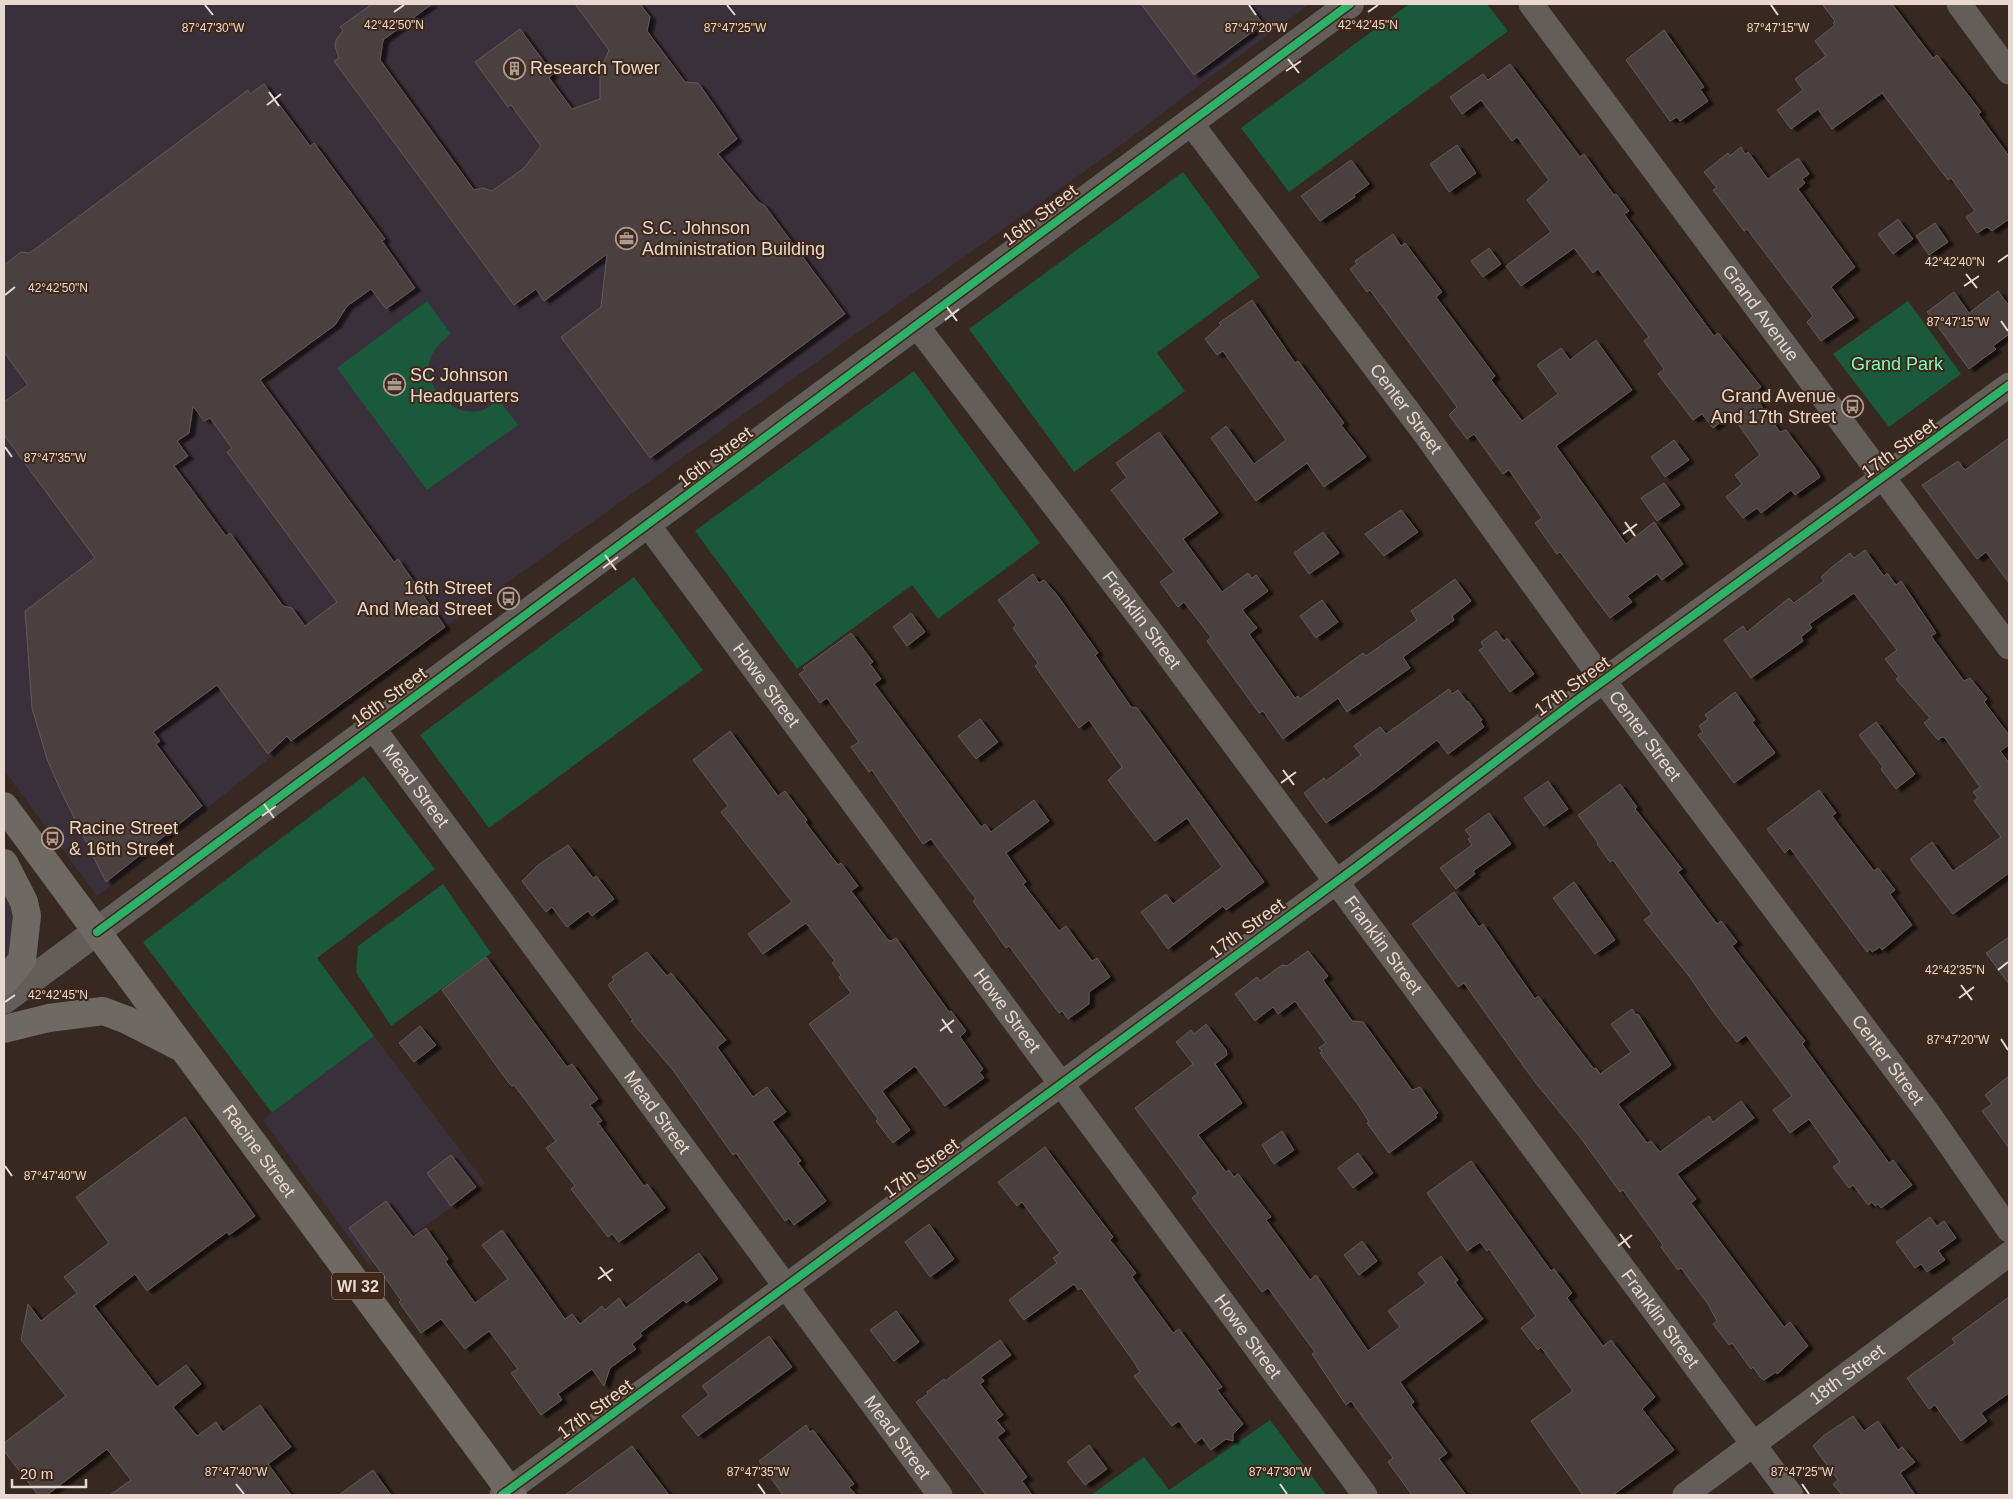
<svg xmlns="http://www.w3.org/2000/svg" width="2013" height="1499" font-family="Helvetica,sans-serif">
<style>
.commercial{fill:#3a303c}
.green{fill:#1a593b}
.building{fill:#4c403f;stroke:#645756;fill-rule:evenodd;filter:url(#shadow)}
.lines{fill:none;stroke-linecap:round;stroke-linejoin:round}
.minor{stroke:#635e59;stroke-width:25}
.tertiary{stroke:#635e59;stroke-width:28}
.primary{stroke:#6e6963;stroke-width:28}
.cycleway-casing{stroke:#3f2719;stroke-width:11}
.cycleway{stroke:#2db169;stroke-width:8}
.ticks{fill:none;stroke:#e8d8cf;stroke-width:2}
.labels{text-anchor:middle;stroke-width:4;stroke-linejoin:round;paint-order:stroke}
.shield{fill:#3f2719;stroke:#b5a398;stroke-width:1}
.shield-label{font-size:16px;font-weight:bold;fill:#e8d8cf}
.poi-label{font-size:18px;fill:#e8d8cf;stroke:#3f2719;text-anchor:start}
.street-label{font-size:18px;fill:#e8d8cf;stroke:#3f2719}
.park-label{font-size:18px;fill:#7cfebc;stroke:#3f2719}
.ticks-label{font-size:12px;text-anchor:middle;fill:#e8d8cf;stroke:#3f2719;stroke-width:4;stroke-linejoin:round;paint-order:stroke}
</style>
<defs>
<filter id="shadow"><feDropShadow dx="5.5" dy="3" stdDeviation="1" flood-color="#0009"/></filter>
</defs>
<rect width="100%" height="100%" fill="#372921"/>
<!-- commercial -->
<path class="commercial" d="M4,4H1310L1191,91L1124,143L445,627L291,741L97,896L4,770Z
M4,882L17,917L12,950L4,963Z
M374,1036L485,1183L370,1266L263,1120Z"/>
<!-- green -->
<path class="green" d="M1409,4H1487L1508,31L1289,192L1241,128Z
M1183,172L1260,277L1157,353L1185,391L1074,472L969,329Z
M427,301L451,334C442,341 435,347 431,357C420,384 451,416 478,411C485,410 493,404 499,400L518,425L427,490L337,368Z
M1908,301L1961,374L1889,427L1833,354Z
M914,371L1040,543L938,619L912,585L797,669L695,531Z
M634,577L703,670L489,828L420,735Z
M364,776L435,869L317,958L374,1036L272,1113L143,942Z
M443,884L491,953L391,1026L356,972L358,946Z
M1270,1420L1326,1495H1091L1144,1457L1169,1490Z"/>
<!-- building -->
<path class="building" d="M372,4H432L383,40L380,60L474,190L483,188L492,191L524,168L541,146L511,105L508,107L475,62L520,29L553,74L549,78L572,109L600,99V71L609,50L575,4H640L650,17L647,31L685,82L698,83L702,88L737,139L718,154L758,202L765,206L845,314L650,458L561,337L601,307L607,254L544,301L536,289L514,305L334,61L339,58L335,46L336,40L343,30L340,27Z
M1141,4H1248L1263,24L1194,75Z
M1822,4H1892L1933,58L1937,55L1981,112L1978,114L2009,156V219L1992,231L1987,227L1977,233L1966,217L1975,211L1951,178L1948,180L1882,93L1832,129L1818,109L1791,129L1777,110L1803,90L1795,79L1826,56L1815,41L1835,25L1833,23L1835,21Z
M1664,30L1704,87L1700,89L1708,101L1680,121L1677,117L1670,121L1626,60Z
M1510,64L1580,157L1584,154L1614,195L1616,194L1629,211L1624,214L1714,336L1718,333L1761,387L1752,393L1780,432L1786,430L1815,468L1820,477L1795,495L1791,490L1761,513L1757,508L1743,518L1726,497L1742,484L1735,475L1760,455L1731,414L1713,428L1702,414L1693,420L1658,374L1664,369L1644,341L1649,337L1598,269L1593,273L1574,248L1521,286L1506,266L1551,232L1527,200L1549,180L1517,137L1512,141L1481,100L1462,114L1450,97L1483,74L1488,80Z
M264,84L310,146L314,143L385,239L382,241L415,288L386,309L371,289L347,306L335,325L260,380L394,562L398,559L445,627L291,741L287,736L268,754L217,685L153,732L160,741L156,744L202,806L106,882L60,789L47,759L32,708L25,611L95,558L4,435V402L28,385L4,352V265L21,252L30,253L248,90L250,94ZM193,406L204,421L210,418L232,448L227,452L337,602L305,626L292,608L283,606L230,533L226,536L174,466L188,456L177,441L189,433Z
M1457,145L1476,173L1449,192L1430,164Z
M1741,147L1745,154L1748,152L1768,179L1798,158L1809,174L1802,179L1805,183L1798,189L1855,267L1831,287L1854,318L1821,341L1807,322L1813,316L1747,229L1744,231L1713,190L1717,188L1704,172L1728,153L1730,156Z
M1351,160L1369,184L1354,195L1355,197L1320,221L1301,196Z
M1898,219L1913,239L1893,254L1878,234Z
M1935,223L1948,242L1929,255L1916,236Z
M1393,234L1401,246L1405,243L1442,292L1436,297L1495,376L1491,380L1522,421L1558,394L1537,365L1561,348L1570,360L1596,340L1632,390L1556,446L1626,544L1654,522L1683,564L1662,580L1657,574L1627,596L1632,602L1610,618L1560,552L1557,554L1535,523L1542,518L1509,470L1503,474L1474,434L1467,439L1449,415L1457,407L1370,290L1367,292L1350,269L1357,264L1355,261Z
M1489,248L1501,264L1483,277L1471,261Z
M1998,291L2009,306V334L1993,346L1996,349L1969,369L1927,312L1954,292L1969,313Z
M1252,300L1295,363L1298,361L1344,423L1341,425L1366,457L1324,487L1307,463L1256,501L1211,438L1226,426L1254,464L1286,440L1223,351L1217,355L1205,339L1221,325L1219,323Z
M1159,432L1218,513L1183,539L1222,592L1248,573L1252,578L1256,575L1268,591L1242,610L1257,628L1249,634L1295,698L1298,696L1300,699L1363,653L1366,656L1406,628L1417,620L1411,611L1455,579L1471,601L1452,616L1454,620L1403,657L1410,668L1347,712L1338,698L1283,739L1263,711L1259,713L1207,641L1211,637L1184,602L1178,607L1160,582L1174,572L1111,490L1127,478L1116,463Z
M2009,438V583L1986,552L1977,559L1922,485L1958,461L1965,470Z
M1674,440L1689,460L1665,477L1651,457Z
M1664,483L1680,505L1657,521L1641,498Z
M1401,510L1418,532L1384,556L1365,534Z
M1323,532L1339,553L1309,574L1294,553Z
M1865,550L1884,576L1887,573L1896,585L1901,581L1936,633L1931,636L1964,681L1970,678L1987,699L1984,702L2009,735V745L2000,751L2009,763V873L1953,914L1910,859L1932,842L1953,871L2001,837L1974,801L1978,798L1973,792L1980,787L1945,738L1942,737L1938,740L1924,723L1930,718L1896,679L1899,677L1885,659L1897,650L1854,593L1809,624L1812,628L1801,637L1803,641L1751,678L1724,640L1743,626L1747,632L1789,598L1794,603L1824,581L1821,577L1832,567L1850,553L1854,558Z
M1033,574L1039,583L1044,580L1057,595L1098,653L1095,655L1131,707L1137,708L1264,882L1226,910L1223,906L1168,949L1141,912L1166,894L1173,904L1222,867L1187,818L1155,841L1108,780L1122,767L1089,720L1079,728L1035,666L1038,663L1013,628L1016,625L998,600Z
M1322,600L1338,622L1316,638L1300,616Z
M911,613L925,632L907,646L893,627Z
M1496,631L1504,641L1507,638L1534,674L1510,692L1479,650L1484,647L1481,642Z
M851,633L873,662L870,664L881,679L874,684L981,827L985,824L991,832L1034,800L1049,821L1006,853L1026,882L1023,884L1059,931L1066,926L1092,961L1097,958L1110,977L1089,992V1004L1068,1019L1062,1011L1059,1013L1009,946L1006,948L973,901L976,899L931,839L923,844L872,770L869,772L851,747L859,742L827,698L820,703L799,674L805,670L803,668Z
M1449,689L1452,694L1458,690L1467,702L1468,701L1482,720L1480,721L1484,727L1448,754L1437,740L1374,789L1326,823L1304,793L1324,778L1326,781L1361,755L1354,746L1380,727L1386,734Z
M1735,692L1755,720L1752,722L1775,753L1734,783L1698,735L1703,732L1699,726L1708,719L1705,715Z
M980,719L998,742L976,759L958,736Z
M1876,722L1915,774L1896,789L1881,769L1883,767L1859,735Z
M730,731L778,796L785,791L807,820L805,822L838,865L841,863L858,886L851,891L888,940L891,941L896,938L949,1012L951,1011L966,1031L960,1037L983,1069L979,1072L984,1078L945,1106L915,1066L882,1091L910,1130L893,1143L876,1121L878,1119L809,1024L851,993L839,977L841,975L832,963L835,961L806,923L763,954L748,934L792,902L721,812L728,806L693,760Z
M1548,781L1568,809L1544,826L1524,798Z
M1620,784L1637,807L1635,809L1682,869L1678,872L1717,924L1721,921L1737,942L1732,946L1805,1041L1802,1044L1842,1099L1889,1163L1893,1160L1912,1185L1881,1208L1878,1204L1875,1206L1872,1202L1868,1205L1853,1185L1849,1188L1833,1167L1840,1162L1809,1119L1790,1133L1773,1110L1792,1096L1746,1035L1737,1042L1715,1014L1689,976L1644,920L1652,914L1613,860L1610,862L1597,844L1598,843L1578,815Z
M1819,790L1836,813L1832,816L1874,871L1878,868L1895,890L1890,894L1912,925L1882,950L1880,947L1872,952L1870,949L1867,952L1790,848L1785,853L1767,829Z
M1489,813L1511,844L1473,871L1475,874L1456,889L1440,868L1472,845L1468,839L1471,837L1465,830Z
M568,845L593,878L596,876L614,899L592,916L588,911L567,927L552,907L546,912L522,881L538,865Z
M1574,882L1615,940L1595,954L1553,898Z
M1454,892L1479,927L1483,924L1535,999L1538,996L1594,1069L1596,1068L1600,1074L1631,1052L1611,1024L1632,1009L1636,1015L1638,1014L1671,1065L1618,1104L1647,1143L1651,1141L1660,1152L1709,1116L1713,1122L1741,1101L1754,1118L1677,1174L1696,1199L1691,1203L1784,1327L1790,1322L1808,1346L1777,1374L1776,1372L1764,1380L1761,1378L1753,1367L1751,1369L1732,1343L1729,1345L1713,1324L1717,1321L1708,1304L1681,1268L1678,1270L1661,1247L1663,1245L1623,1190L1620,1192L1580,1137L1535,1082L1464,983L1458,987L1412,924Z
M2009,937V984L1986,953Z
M1308,951L1328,976L1323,980L1352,1021L1363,1022L1412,1090L1420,1087L1438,1113L1435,1116L1437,1117L1389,1153L1367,1123L1369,1122L1359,1106L1320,1053L1322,1051L1319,1048L1326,1043L1295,1001L1278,1014L1273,1007L1255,1021L1235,994L1257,977L1260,981L1282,965L1287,966Z
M647,952L667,976L671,973L726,1040L717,1047L753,1097L767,1087L786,1112L772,1122L801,1161L798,1163L826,1201L794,1225L789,1218L785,1221L736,1153L733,1155L673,1070L631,1021L633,1020L608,985L614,980L612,977Z
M486,957L567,1067L572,1064L598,1099L590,1105L602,1121L598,1123L644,1186L647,1184L665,1208L619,1242L612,1234L608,1237L571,1189L575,1186L546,1148L556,1141L514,1085L512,1086L508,1082L442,990Z
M1206,1024L1226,1050L1227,1055L1215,1064L1242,1103L1198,1135L1226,1172L1229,1170L1234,1177L1238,1174L1271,1217L1266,1220L1310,1280L1316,1275L1368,1351L1400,1327L1388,1311L1426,1283L1418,1273L1441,1256L1458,1280L1455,1282L1483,1319L1400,1382L1414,1402L1411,1405L1447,1453L1439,1459L1466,1495H1412L1388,1462L1393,1458L1351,1401L1346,1405L1312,1354L1315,1352L1268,1288L1262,1292L1192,1198L1198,1193L1135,1108L1193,1064L1176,1042L1191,1030L1194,1034Z
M420,1026L436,1045L414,1062L399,1043Z
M2009,1076V1148L1982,1111L1992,1104L1985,1095Z
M185,1117L255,1216L229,1235L227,1232L147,1291L135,1274L94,1306L157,1387L186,1365L201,1384L173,1407L197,1436L216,1422L223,1432L260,1405L291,1447L268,1464L291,1495H110L131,1480L107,1449L47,1495H38L4,1451V1443L66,1396L21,1340L28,1304L41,1321L77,1293L64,1277L109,1243L76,1197Z
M1282,1131L1294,1150L1274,1164L1262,1145Z
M1045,1147L1113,1237L1110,1240L1136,1273L1132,1277L1173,1333L1179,1329L1222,1387L1217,1390L1243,1424L1233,1434V1441L1226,1439L1211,1450L1202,1438L1195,1443L1179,1421L1172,1426L1134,1376L1140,1372L1134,1362L1081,1288L1078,1290L1074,1284L1024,1320L1009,1300L1057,1263L1053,1258L1060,1253L1022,1202L1017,1206L998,1182Z
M1358,1153L1373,1173L1353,1188L1338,1168Z
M451,1155L476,1187L451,1206L427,1173Z
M1471,1161L1551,1271L1554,1269L1572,1293L1567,1298L1603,1346L1611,1340L1655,1397L1642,1409L1674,1450L1613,1495H1583L1531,1421L1573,1391L1541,1347L1538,1350L1521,1328L1536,1316L1489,1249L1487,1251L1480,1242L1467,1251L1427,1193Z
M386,1201L413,1237L426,1228L448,1259L445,1261L475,1303L508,1279L482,1245L502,1230L565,1319L572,1314L580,1324L602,1306L605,1310L619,1298L626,1308L699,1253L718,1279L686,1303L683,1300L640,1333L642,1336L632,1344L636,1349L610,1368L604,1386L592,1369L558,1394L562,1400L541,1415L511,1373L518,1369L489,1331L465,1349L441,1319L421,1333L399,1302L401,1300L349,1228Z
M1930,1217L1937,1226L1944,1221L1956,1238L1938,1251L1945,1260L1927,1272L1921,1264L1915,1268L1896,1242Z
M929,1224L954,1259L930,1277L905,1242Z
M1362,1241L1377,1261L1359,1275L1344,1255Z
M2009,1297V1393L1981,1413L1987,1421L1961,1441L1935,1405L1929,1409L1907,1378L1955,1343L1952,1339Z
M896,1311L919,1342L894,1361L870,1330Z
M769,1336L792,1367L698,1436L682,1416L709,1395L702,1386Z
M1000,1340L1011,1355L981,1377L984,1381L980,1384L1003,1415L996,1420L1005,1431L997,1437L1027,1477L1022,1481L1032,1495H986L916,1402L928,1394L927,1392L944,1379L945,1381Z
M1853,1416L1864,1431L1878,1421L1898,1450L1902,1447L1915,1462L1900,1473L1915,1495H1842L1833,1484L1838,1480L1813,1446L1823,1436Z
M806,1425L810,1432L813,1430L854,1484L849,1487L856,1495H783L759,1461Z
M1089,1445L1107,1469L1085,1485L1067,1462Z
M632,1446L669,1495H565Z
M373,1470L391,1495H339Z"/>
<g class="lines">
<!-- minor -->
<g class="minor">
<path id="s1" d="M1531,4L2009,647"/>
<path d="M1959,4L2009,72"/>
<path id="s2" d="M1190,122L1426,435L1585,656L1928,1113L2009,1230"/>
<path id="s3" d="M917,326L1154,636L1791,1495"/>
<path id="s4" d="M648,525L1365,1495"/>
<path id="s5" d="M373,728L940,1495"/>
<path d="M502,1495L1355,868L1577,700L2009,385"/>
<path id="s6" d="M1685,1495L2009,1254"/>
</g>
<!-- tertiary -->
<path class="tertiary" d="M4,1000L1350,4"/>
<!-- primary -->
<g class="primary">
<path id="s7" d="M4,806L513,1495"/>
<path d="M4,863L24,902L27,916L22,960L4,982"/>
<path d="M4,1029L49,1018L103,1011L127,1020L178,1046"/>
</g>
<defs>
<path id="cycleway" d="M97,932L1350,4
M502,1495L1355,868L1577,700L2009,385"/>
</defs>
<!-- cycleway casing -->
<use href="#cycleway" class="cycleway-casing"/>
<!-- cycleway -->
<use href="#cycleway" class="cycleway"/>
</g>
<!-- ticks -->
<path class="ticks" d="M205,5L213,15M727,5L735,15M1249,5L1256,15M1771,5L1778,15M394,12L404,5M1368,12L1378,5M1288,59L1299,73M1286,71L1301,61M269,92L279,106M267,105L281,94M1998,262L2008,255M1966,274L1977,288M1964,286L1979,276M5,295L15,287M947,307L957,321M945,320L959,309M2001,321L2008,331M5,447L12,457M1625,522L1635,536M1623,534L1637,524M605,555L616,570M603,568L618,557M1283,770L1294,785M1281,783L1296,772M264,804L274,818M262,816L276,806M1998,970L2008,962M1961,985L1972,1000M1959,998L1974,987M5,1002L15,995M942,1019L952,1033M940,1031L954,1020M2001,1039L2008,1050M5,1166L12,1176M1620,1234L1630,1248M1618,1246L1632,1235M600,1267L611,1281M598,1279L613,1269M236,1484L244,1494M758,1484L765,1494M1280,1484L1287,1494M1802,1484L1809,1494"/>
<!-- icons -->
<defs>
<symbol id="building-ring" viewBox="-11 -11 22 22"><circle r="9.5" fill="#3f2719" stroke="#aa9b92" stroke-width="1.5"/><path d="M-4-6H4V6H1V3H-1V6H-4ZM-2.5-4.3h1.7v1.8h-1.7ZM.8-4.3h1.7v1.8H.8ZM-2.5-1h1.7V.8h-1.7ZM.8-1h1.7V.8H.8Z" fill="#aa9b92"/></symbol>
<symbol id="office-ring" viewBox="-11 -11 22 22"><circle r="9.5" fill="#3f2719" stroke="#aa9b92" stroke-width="1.5"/><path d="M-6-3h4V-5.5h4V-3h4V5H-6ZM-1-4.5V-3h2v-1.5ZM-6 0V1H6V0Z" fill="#aa9b92"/></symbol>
<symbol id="bus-ring" viewBox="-11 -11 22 22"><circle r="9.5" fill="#3f2719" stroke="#aa9b92" stroke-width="1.5"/><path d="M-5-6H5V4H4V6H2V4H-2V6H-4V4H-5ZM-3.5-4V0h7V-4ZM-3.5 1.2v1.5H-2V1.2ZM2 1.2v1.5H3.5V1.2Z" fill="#aa9b92"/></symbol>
</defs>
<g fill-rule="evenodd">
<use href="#building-ring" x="502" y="56" width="25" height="25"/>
<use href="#office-ring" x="614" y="226" width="25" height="25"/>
<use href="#office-ring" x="382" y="372" width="25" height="25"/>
<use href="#bus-ring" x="1840" y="394" width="25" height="25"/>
<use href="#bus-ring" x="496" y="586" width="25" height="25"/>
<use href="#bus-ring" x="40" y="826" width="25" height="25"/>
</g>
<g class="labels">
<!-- shield labels -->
<rect class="shield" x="332" y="1272.5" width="52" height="27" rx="4"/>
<g class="shield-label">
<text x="358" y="1292">WI 32</text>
</g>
<!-- poi labels -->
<g class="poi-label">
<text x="530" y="74">Research Tower</text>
<text x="642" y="234">S.C. Johnson<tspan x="642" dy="21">Administration Building</tspan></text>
<text x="410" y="381">SC Johnson<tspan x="410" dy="21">Headquarters</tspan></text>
<text x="1836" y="402" text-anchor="end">Grand Avenue<tspan x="1836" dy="21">And 17th Street</tspan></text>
<text x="492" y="594" text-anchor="end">16th Street<tspan x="492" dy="21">And Mead Street</tspan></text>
<text x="69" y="834">Racine Street<tspan x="69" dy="21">&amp; 16th Street</tspan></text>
</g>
<!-- street labels -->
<g class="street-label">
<text transform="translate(1040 215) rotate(-37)" y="6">16th Street</text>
<text dy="6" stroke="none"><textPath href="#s1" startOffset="385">Grand Avenue</textPath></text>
<text dy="6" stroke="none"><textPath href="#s2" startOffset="359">Center Street</textPath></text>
<text transform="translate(1899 448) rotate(-36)" y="6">17th Street</text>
<text transform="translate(715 457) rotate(-37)" y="6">16th Street</text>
<text dy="6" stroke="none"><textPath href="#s3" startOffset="370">Franklin Street</textPath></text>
<text dy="6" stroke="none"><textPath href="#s4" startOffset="199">Howe Street</textPath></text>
<text transform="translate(1572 686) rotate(-36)" y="6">17th Street</text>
<text transform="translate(389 697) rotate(-36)" y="6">16th Street</text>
<text dy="6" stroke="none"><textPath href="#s2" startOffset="764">Center Street</textPath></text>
<text dy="6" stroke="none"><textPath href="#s5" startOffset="72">Mead Street</textPath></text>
<text transform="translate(1247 928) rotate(-36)" y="6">17th Street</text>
<text dy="6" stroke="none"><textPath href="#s3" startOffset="775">Franklin Street</textPath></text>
<text dy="6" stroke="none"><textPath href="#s4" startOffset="604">Howe Street</textPath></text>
<text dy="6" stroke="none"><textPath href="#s2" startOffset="1169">Center Street</textPath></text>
<text dy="6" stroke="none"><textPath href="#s5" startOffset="478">Mead Street</textPath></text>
<text dy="6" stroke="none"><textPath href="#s7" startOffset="429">Racine Street</textPath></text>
<text transform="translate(921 1168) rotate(-36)" y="6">17th Street</text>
<text dy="6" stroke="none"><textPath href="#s3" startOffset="1240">Franklin Street</textPath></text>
<text dy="6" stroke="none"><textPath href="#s4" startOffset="1009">Howe Street</textPath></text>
<text dy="6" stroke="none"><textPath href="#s6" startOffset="202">18th Street</textPath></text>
<text transform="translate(595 1409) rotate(-36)" y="6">17th Street</text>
<text dy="6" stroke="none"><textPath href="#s5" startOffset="882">Mead Street</textPath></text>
</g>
<!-- park labels -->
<g class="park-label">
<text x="1897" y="370">Grand Park</text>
</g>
</g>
<g class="ticks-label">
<text x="394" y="29">42°42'50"N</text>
<text x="1368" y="29">42°42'45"N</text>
<text x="213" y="32">87°47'30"W</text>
<text x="735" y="32">87°47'25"W</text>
<text x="1256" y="32">87°47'20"W</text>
<text x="1778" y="32">87°47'15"W</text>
<text x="1955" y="266">42°42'40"N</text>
<text x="58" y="292">42°42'50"N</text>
<text x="1958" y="326">87°47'15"W</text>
<text x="55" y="462">87°47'35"W</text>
<text x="1955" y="974">42°42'35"N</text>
<text x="58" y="999">42°42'45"N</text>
<text x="1958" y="1044">87°47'20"W</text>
<text x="55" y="1180">87°47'40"W</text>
<text x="236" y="1476">87°47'40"W</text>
<text x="758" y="1476">87°47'35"W</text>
<text x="1280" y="1476">87°47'30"W</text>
<text x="1802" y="1476">87°47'25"W</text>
</g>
<!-- border -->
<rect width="2013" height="1499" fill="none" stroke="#e8d8cf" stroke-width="10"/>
<!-- scale -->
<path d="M12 1479v8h74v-8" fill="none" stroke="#e8d8cf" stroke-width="2.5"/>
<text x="20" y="1479" font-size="15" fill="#e8d8cf" stroke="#3f2719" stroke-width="4" paint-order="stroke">20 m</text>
</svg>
